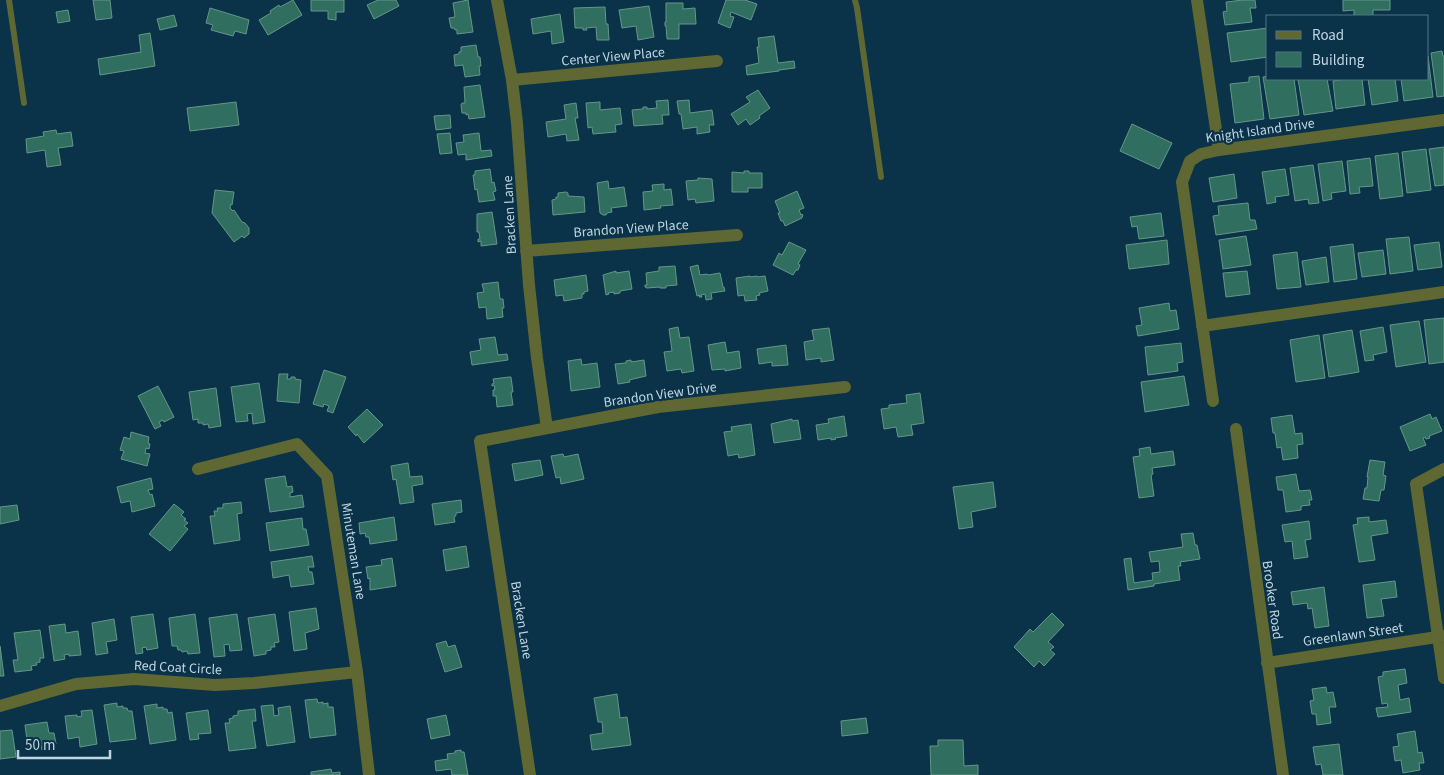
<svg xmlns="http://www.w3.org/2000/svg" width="1444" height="775" font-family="'Source Sans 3',sans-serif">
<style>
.building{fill:#306e60;stroke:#64978a}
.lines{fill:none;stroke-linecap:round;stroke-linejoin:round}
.service{stroke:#5f6733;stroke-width:6}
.minor{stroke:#5f6733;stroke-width:12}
.labels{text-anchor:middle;stroke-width:4.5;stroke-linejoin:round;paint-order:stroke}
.street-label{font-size:14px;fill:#c0d5e2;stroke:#0a3248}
</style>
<rect width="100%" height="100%" fill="#0a3248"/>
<!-- building -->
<path class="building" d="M93,0H110L112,18L96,20Z
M293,0L302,15L268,35L259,20L271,13L270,11L279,5L280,7Z
M311,0H344V12H336V20L328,19V11H311Z
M378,0H396L399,6L374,19L367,5Z
M468,0L473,32L457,34V30H455L454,28H451L449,18L455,17L453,3Z
M726,0H745L757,4L751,20L731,12L730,16L734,17L730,28L718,23Z
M1243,0H1255L1256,8H1250L1252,22L1225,25L1223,12L1227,11L1226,2Z
M1343,0H1390V10H1373V16H1354V10L1343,11Z
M666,3H683V9L695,8L696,24H679V39H667L666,26H665V22H666Z
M649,6L654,37L638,40L636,26L622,28L619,10Z
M605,7L606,24H608L609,40H597L596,27L586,28L587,30H583V28H575L574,8Z
M210,8L249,20L246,34L235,31L233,36L211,30L213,25L206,23Z
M68,10L70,21L58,23L56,12Z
M560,14L564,42L552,44L551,31L533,34L531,19Z
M174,15L177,26L160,30L157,19Z
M1268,28V57L1231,62L1227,33Z
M150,33L155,66L100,75L98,59L141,52L139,35Z
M774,36L778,63L794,61L795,68L779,70V71L747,75L746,66L759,63L757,47H759L758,38Z
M476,45L478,57H480L481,66H479L480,75L465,77L463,65L455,66L454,55L459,54V52H461V47Z
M1442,51L1443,56H1444V96L1437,97L1431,53Z
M1428,56L1433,97L1404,101L1401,79H1428Z
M1259,76L1264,119L1235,123L1230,84L1249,82V77Z
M1268,76V79H1294L1299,115L1270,119L1263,77Z
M1298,79H1327L1333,111L1304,115Z
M1348,79H1362L1365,105L1336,109L1333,81Z
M1368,79H1395L1398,101L1372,105Z
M480,85L485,117L469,119L468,114L466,115V113H462L461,105L462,103H465L464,87Z
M758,90L770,108L759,116L760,118L750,125L746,119L738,125L731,114L750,102L746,97Z
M668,100L669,115H662L663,124L634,126L632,110L643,109V107H647V109L657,108L656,101Z
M689,100L690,113L712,110L714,125H709L710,132L697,134V127L683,129L681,114H679L677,101Z
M236,102L239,125L190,131L187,108Z
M600,102V110L620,108L622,124L615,125L616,132L593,134L592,127L588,128L586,103Z
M576,103L578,118H575L579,140L567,141L566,134L548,137L546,122L566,119L564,105Z
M450,115L451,128L436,130L434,116Z
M1132,124L1172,143L1159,169L1120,151Z
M56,130L57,134L71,132L73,146L58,148L61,165L47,167L45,150L27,153L26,139L44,136L43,132Z
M450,133L452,153L440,154L437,134Z
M479,133L481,151L491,150L492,156L466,160V154L458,155L456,143L464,142L463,135Z
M1444,147V185L1435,186L1429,149Z
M1426,149L1431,190L1407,193L1402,152Z
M1398,153L1403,196L1380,199L1375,156Z
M1370,158L1373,186L1359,187L1360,193L1350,194L1347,161Z
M1342,161L1346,191L1331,193L1332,199L1323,201L1318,164Z
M1313,165L1319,203L1309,204L1308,199L1295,201L1290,168Z
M490,169L492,183L494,182L496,191L493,192L495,200L479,202L477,189L475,190L473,175H475V171Z
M1285,169L1289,195L1275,197L1276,202L1267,204L1262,172Z
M744,171H749V173H762V188H748V192H732V172L744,173Z
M1234,174L1237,198L1213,202L1209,178Z
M698,178L712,179L714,201L696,203L695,199L688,200L686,181L698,180Z
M608,181L609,189L624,187L627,206L611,208L612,212L607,213L606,215H603L600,213L597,183Z
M664,184V190L671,189L673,205L660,206L661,208L644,210L643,192L653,191L652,185Z
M215,190L234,192L232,205L231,204L230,208L233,211L234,210L242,222L245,223L249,228V234L244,238L242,236L234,242L212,213Z
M797,191L804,208L799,210L801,215L802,214L803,216L802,217V218L785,226L783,221H781L778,213H780L775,201Z
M566,192L568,193V196L584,197L585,212L553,215L552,200L556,199V197H558V193Z
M1248,203L1250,220H1255L1257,229L1216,235L1213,216L1219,215L1218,206Z
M492,212L497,244L481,246V241L478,242V239H480L479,232H477V214Z
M1161,213L1164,236L1139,239L1137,226L1132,227L1130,217Z
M1246,236L1251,265L1223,269L1219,240Z
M1409,237L1413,271L1390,274L1386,239Z
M1167,240L1169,264L1129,269L1126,245Z
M789,242L806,250L798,264L800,265L798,270H796L793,275L773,265L779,253L782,255Z
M1439,242L1442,267L1418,270L1414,245Z
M1353,244L1357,279L1334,282L1330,247Z
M1383,250L1386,274L1362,277L1358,253Z
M1297,252L1301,287L1277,289L1273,255Z
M1326,257L1329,282L1306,285L1302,261Z
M698,265L700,275L707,274L708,275L720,273L723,287H724L725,291L711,293L712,299L706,300L705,294L701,295L702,297H699L700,295L697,296L690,267Z
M675,266L677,285L666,286V288H660V287L647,288L645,287V285H647L646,273L659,271V267Z
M616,271V273L629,271L632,289L620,291V293L614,294V292L608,293L609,294L606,295L603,275Z
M1247,271L1250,294L1226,297L1223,273Z
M586,275L588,291L584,292V294H582V298L564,301L563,295L556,296L554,280Z
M750,276V277L757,276V277L765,276L768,291L759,293L760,295L756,296L757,300L745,301L744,295L738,296L736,278Z
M498,282L500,299H503L504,308H502L503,317L487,319L486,307L479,308L477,293L484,292L482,284Z
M1169,303L1170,311L1176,310L1179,329L1138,336L1136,326L1142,325L1139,308Z
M1444,318V362L1429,364L1424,320Z
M1419,321L1426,362L1396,367L1390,325Z
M678,327L680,338L689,337L694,371L682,373L681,369L667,371L664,352L672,351L669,329Z
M1383,327L1387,352L1373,355L1374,360L1365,361L1360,331Z
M829,328L834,360L821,362V358L806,360L804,342L814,340L812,330Z
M1352,330L1359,372L1329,377L1323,335Z
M1319,335L1325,378L1296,382L1290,340Z
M495,337L498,355L507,354L508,360L472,365L470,352L481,350L479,339Z
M725,342L727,353L739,351L741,368L725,371V369L712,370L708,345Z
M1181,343L1183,362L1177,363L1178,371L1148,375L1145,347Z
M786,345L788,365L772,366V362L759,364L757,349Z
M581,359L582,365L597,363L600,387L571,391L568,361Z
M631,360V362L644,360L646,376L629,380L630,382L618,384L615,364L626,363V361Z
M324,370L346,377L333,413L327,411L329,406L324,404L323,407L313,404Z
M279,374H288L287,379H291V377H295V379L301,380L299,403L277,401Z
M1184,376L1189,405L1145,412L1141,382Z
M509,377H511L513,392H511L513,405L497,407L496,396H493V390H495L494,385L492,386V384L494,383L493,379Z
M259,383L265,422L253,424L252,413L247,414L248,421L236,422L231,387Z
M158,386L174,417L164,422L163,420L159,422L161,426L155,429L138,396Z
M216,388L221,426L209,428L208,424L203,425V423H198V419L193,420L189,392Z
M920,393L924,423L911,425L913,435L898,437L896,427L884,429L881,409L889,408V405L907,403L906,395Z
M367,409L383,425L364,443L357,434L356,436L348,427Z
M1430,414L1432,419L1436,417L1442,431L1429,436L1430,438L1426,439L1425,437L1423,438L1426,445L1410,451L1400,427Z
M1292,415L1295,434L1302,433L1303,444L1297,445L1298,458L1283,460L1281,447L1277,448L1275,433H1273L1271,418Z
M844,416L847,436L835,438L836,439L831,440V438L818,440L816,425L829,423L828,419Z
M792,419V421L798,420L801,439L774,443L771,424Z
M751,424L755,455L739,458L738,454L728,456L724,432L732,431L731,427Z
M131,432L149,437L148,443L150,444L149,449L146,448L145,453L150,454L147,466L121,459L124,451L120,450L124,437L130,439Z
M1150,447L1151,454L1173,451L1175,465L1152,468L1153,474L1151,475L1154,496L1139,498L1133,457L1140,456L1139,449Z
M563,454L564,457L578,454L584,479L561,484L560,477L556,478L551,456Z
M540,460L543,475L515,481L512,464Z
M1370,460L1385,462L1383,475L1386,476L1384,490H1381L1379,501L1363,499L1365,488H1367L1368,477H1367Z
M408,463L410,477L422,476L423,484L412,486L414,502L400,504L396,479L393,480L391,466Z
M1296,474L1299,491L1310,490L1312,500H1309L1310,505L1301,506V510L1286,512L1283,490H1278L1276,477Z
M285,476L287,487L292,486L293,492L290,493V497L302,495L304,507L270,512L265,479Z
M151,478L153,489L148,490L150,495L152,494L155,506L132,512L130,501L121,503L117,487Z
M993,482L996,507L971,512L973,527L959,529L953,487Z
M461,500L462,512L456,513V515L454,518L455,522L435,525L432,504Z
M241,502L242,513L237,514L240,540L214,544L210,516H215L214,511H218L217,508H223V504Z
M174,504L184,512L181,515L186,519L184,520L188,523L184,526L188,529L170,551L149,534Z
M17,505L19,520L0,524V507Z
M394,517L397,540L370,544L369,537H366L365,533L360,534L359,523Z
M1369,517V522L1386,520L1388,533L1371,536L1375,560L1359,562L1353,525L1358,524L1357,518Z
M302,518L303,529H306L309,545L270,551L266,523Z
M1309,521L1311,539L1305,540L1308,557L1294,559L1292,541L1285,542L1282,525Z
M1193,533L1195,545H1197L1200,559L1180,562L1181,566H1178L1180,580L1154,584V586L1128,590L1124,559L1131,558L1134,583L1153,580L1152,573L1160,572L1159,561L1151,562L1149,552L1183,547L1181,534Z
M466,546L469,567L446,571L443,550Z
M312,556L314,567H308L309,572H312L314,584L291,587L289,575L273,578L271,562Z
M392,558L396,586L370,590V578L368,579L366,567L382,565L381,560Z
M1395,581L1397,597L1381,599L1384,616L1367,618L1363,585Z
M1324,587L1329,626L1315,628L1312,608L1308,609L1307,603L1293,605L1291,592Z
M316,608L319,629L305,633L307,649L294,651L289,612Z
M1052,613L1064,625L1048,642L1054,647L1050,650L1055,654L1044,666L1039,661L1034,667L1014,647L1030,629L1033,632Z
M153,614L158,648L147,650L146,647L142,648L143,653L136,654L131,617Z
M195,614L200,653L188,654L187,651L182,652L181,650H178L177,646H172L169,618Z
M237,614L242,650L230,651L229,644L224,645L225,656L214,657L209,618Z
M275,614L279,642L274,643L275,647H271V650L266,651V654L254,656L248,618Z
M114,619L117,640L106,642L108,653L96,655L92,623Z
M65,624L66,633L78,631L81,655L69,656V654L64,655L65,659L54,661L49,626Z
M40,630L44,658H40V662L36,663L37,665L31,666L32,670L15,672L13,660H18L14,633Z
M446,641L448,647L455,645L462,667L445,672L436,644Z
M0,646L4,676H0Z
M1405,669L1407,683L1398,685L1400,700L1409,698L1411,712L1378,717L1376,708L1388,707L1387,703L1382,704L1378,677L1383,676V672Z
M1326,687L1327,693L1333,692L1336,707H1329L1331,723L1317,725L1316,714H1312L1310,701L1314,700L1312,689Z
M617,694L620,718L627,717L631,745L592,750L590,735L603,733L602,722H598L594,698Z
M317,699L318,703L323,702V704L328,703V707H333L336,735L310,738L305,700Z
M117,703V707L123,706V708H127L128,711H132L136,739L110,742L104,705Z
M157,704V708L163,707V709H167L168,713L172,712L176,740L150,744L144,706Z
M273,705L274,716L279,715L278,708L290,706L295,742L267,746L261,706Z
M255,709L256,721H252L256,748L229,751L225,723H230L229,719L233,718V716L238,715V711Z
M92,710L97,744L80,747L79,737L68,739L65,716L77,715V717L82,716L81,711Z
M208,710L211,733L198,734L199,739L190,740L186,713Z
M446,715L450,735L431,739L427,719Z
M866,718L868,733L842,736L841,721Z
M47,722L49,733H54L56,744L50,745L51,749L42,750L41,746L28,748L25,725Z
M12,730L16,757L0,759V731Z
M1415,731L1418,753L1422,752L1424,763H1419L1420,770L1403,773L1401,760L1395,761L1393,747L1399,746L1397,734Z
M938,740H963L964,766L978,765V775H931L930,746H938Z
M1339,744L1343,775H1323L1321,764L1316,765L1313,747Z
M461,750V752H464L468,775H452L451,769L436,771L435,761L448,759L447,754L455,753V751Z
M331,769L332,773L340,772V775H311V772Z"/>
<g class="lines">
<!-- service -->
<path class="service" d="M9,0L24,103
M855,0L857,8L881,177"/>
<!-- minor -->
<path class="minor" d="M497,0L512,80L517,123L529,285L537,358L547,428
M1197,0L1219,150
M512,80L717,61
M526,251L737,235
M1202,326L1444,292
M1213,401L1182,182L1190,161L1201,154L1219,150L1444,120
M1236,429L1283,775
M198,469L297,444L327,476L357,672L369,775
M1444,469L1416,484L1444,678
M1267,663L1444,636
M0,706L76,684L134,679L215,685L254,683L357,672
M530,775L480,441L658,407L845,387"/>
</g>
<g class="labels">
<!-- street labels -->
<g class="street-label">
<text transform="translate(613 56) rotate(-5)" y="5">Center View Place</text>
<text transform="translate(1260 130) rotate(-8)" y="5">Knight Island Drive</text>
<text transform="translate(509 215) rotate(-93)" y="5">Bracken Lane</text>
<text transform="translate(631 228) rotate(-4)" y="5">Brandon View Place</text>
<text transform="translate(660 394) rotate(-8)" y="5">Brandon View Drive</text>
<text transform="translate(354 551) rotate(81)" y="5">Minuteman Lane</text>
<text transform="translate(1273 600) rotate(82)" y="5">Brooker Road</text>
<text transform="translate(522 620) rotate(81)" y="5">Bracken Lane</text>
<text transform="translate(1353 634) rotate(-8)" y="5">Greenlawn Street</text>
<text transform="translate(178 667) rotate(3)" y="5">Red Coat Circle</text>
</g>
</g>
<!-- legend -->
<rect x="1266" y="15" width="162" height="65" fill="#0a3248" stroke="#537386"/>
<rect x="1276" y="31" width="25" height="8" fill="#5f6733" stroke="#537386"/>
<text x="1312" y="40" font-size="15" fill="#c0d5e2">Road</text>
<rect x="1276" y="52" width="25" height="15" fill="#306e60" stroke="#537386"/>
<text x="1312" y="65" font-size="15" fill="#c0d5e2">Building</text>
<!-- scale -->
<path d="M18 750v8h92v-8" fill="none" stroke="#c0d5e2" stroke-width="2.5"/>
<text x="25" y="750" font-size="15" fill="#c0d5e2" stroke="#0a3248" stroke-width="4" paint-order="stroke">50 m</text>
</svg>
